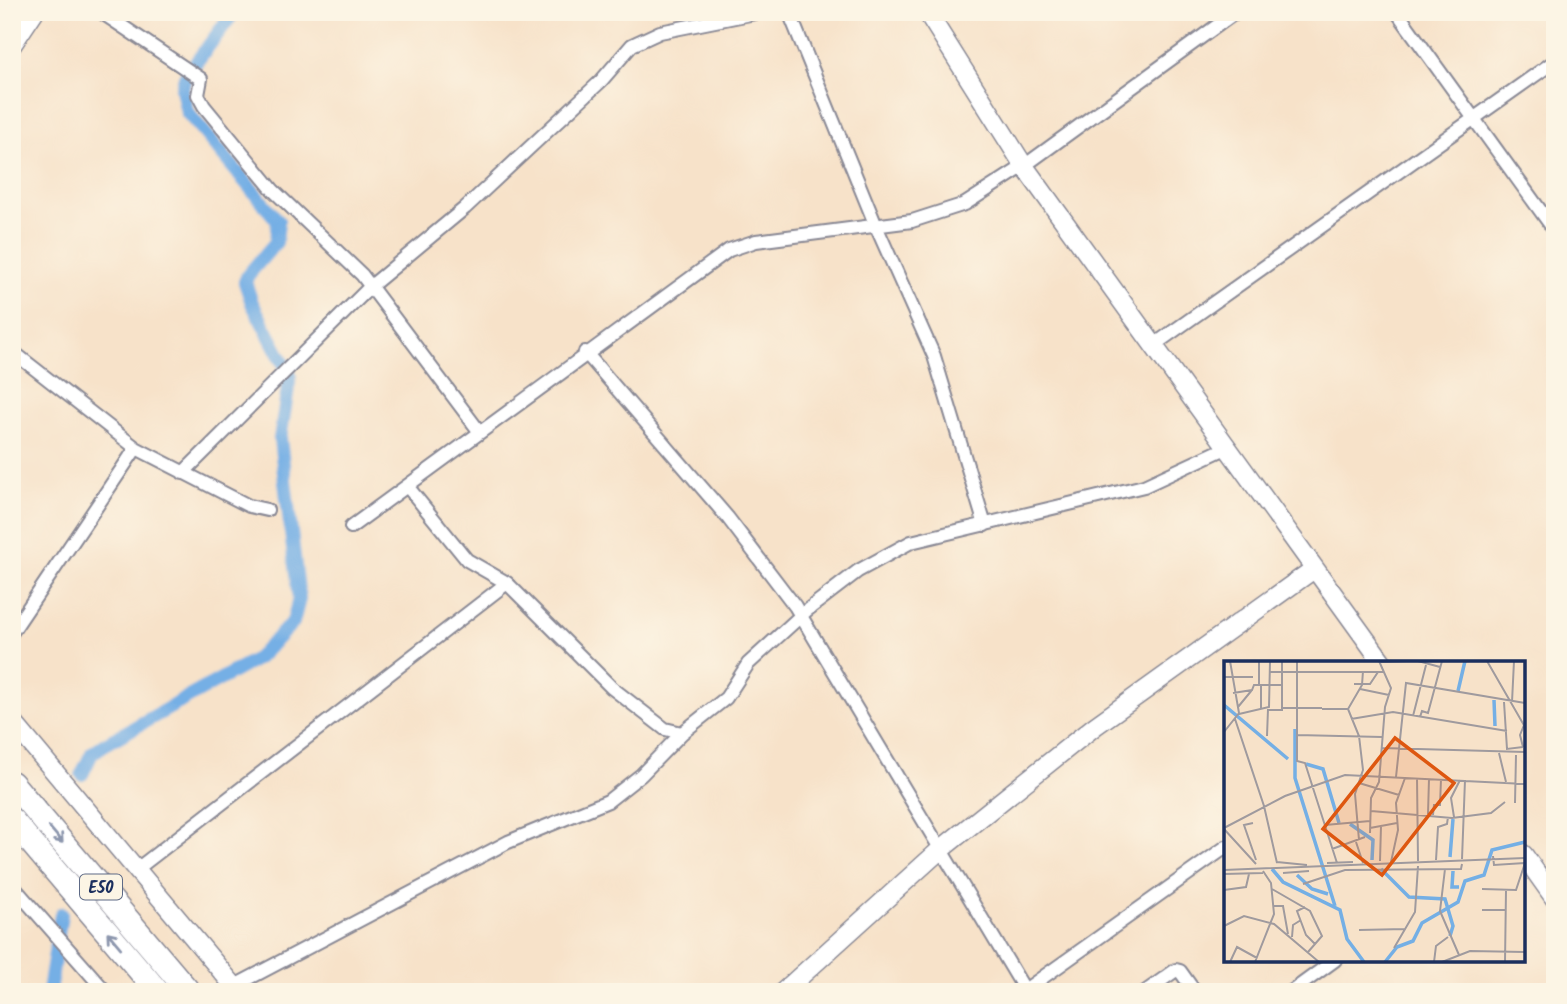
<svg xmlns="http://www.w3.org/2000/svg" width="1567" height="1004" font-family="Kalam,sans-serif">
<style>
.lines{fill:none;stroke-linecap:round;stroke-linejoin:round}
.canal{stroke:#74afe5;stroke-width:14}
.street-casing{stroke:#898894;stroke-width:16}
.secondary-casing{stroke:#898894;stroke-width:21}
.highway-casing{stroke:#898894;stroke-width:26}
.street{stroke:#fff;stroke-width:12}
.secondary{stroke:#fff;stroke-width:18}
.highway{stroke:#fff;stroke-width:23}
.oneway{stroke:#8d97ae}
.labels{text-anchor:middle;stroke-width:5;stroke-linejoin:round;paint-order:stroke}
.shield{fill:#fcf5e5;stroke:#5e6a86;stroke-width:2}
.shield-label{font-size:16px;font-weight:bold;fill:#1b2f5e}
.inset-river{fill:none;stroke:#74afe5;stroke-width:3.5}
.inset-road{fill:none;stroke:#9f9a9e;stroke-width:2}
.view{fill:#de5710;fill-opacity:0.15;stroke:#de5710;stroke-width:3.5}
.inset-edge{fill:none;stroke:#1b2f5e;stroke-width:3.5}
</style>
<rect width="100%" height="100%" fill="#fcf5e5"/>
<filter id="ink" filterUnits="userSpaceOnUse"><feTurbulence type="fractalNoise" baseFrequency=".0143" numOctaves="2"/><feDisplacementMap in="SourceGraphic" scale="14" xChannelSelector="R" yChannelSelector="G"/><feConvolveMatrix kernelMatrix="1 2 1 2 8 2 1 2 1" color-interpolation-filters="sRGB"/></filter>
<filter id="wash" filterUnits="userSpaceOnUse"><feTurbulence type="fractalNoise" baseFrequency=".00686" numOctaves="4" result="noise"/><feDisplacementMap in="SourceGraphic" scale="28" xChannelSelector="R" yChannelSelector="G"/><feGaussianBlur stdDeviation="1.57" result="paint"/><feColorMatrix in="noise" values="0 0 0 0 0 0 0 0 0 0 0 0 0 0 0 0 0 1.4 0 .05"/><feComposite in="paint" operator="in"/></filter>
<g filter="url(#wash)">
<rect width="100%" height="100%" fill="#f7e2c9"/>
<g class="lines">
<!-- canal -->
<path class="canal" d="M82,774L92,753L105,744L258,658L293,622L299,599L280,439L290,375L252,303L245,282L248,275L276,242L278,221L187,112L182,89L185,77L234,12
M49,992L61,914"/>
</g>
</g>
<g filter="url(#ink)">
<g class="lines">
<defs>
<path id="street" d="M101,12L201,79L198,95L204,106L273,190L362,275L479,431
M789,12L876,226L934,356L985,525
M1397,12L1555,231
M1154,345L1555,61
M12,351L136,448L249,506L267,510
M585,352L728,518L795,606L1026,992
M183,473L371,286L465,208L601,81L632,45L660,32L760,12
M407,486L467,560L507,583L612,688L665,729L682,733
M351,527L729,250L756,241L912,221L965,204L1024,166L1236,12
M12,632L136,448
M137,869L507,583
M12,885L106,992
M1025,990L1226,847
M223,992L508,842L608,801L641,775L682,733L726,698L748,664L806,611L858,571L911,542L1144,486L1228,447
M1145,992L1176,970L1180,971L1195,992
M1291,992L1335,960"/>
<path id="secondary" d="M927,12L1024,166L1383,663
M12,45L34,12
M12,721L239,992
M1523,854L1555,899
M783,992L940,850L1095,726L1314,569"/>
<path id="highway" d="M12,783L189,992
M12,820L158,992"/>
</defs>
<!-- street casing -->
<use href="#street" class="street-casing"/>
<!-- secondary casing -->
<use href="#secondary" class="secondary-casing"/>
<!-- highway casing -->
<use href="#highway" class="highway-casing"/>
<!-- street -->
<use href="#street" class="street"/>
<!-- secondary -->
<use href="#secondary" class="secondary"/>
<!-- highway -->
<use href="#highway" class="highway"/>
</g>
<!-- one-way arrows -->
<defs><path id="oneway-shaft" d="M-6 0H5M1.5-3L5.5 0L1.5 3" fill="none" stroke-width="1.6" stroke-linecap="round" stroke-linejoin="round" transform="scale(1.75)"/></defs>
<g class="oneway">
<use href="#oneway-shaft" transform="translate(56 835) rotate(50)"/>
<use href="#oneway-shaft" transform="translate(114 940) rotate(-130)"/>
</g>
</g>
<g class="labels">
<!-- shield labels -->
<rect class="shield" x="80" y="874.5" width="42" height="25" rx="5"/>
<g class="shield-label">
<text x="101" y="893">E50</text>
</g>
</g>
<!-- overview -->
<g transform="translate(1224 661)">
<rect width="301" height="301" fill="#f7e2c9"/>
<path class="inset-river" d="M234,30L241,0M270,39L271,65M0,44L64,98M71,68V117L111,245M82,103L99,108L115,162M126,163L149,179L148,199M226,196L229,158M48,208L59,221L116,249L123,278L140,301M157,208L185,236L221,238L229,265L226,275M229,210L228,226H235M73,214L88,228L104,233M161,301L173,286L189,280L198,262L234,241L241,220L260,214L268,189L301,181"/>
<path class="inset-road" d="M73,0V100L81,102L113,202M194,0L216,6M263,0L301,66M155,1L183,0M46,11H160M0,16H29M130,23H146L154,11M35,24V0M136,28L165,34M9,32L28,29L30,24H58M280,41L283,88L299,86M288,41L290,0M14,46L28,29M37,47V24M58,47H98M98,48H124M44,49H58V0M15,53L45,46L46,0M189,55L202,4M196,56L198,50L204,52L218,0M11,58L40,145L53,202M127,58L169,51L283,70M0,71L15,52L6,0M73,74L158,76M43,75L44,48M299,86L296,74L300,64M158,87L301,91M275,92L282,121M172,116L182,22L301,42M193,117L194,200M135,122L175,134M291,142L292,94M147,150L228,157L267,152L281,141M204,153L205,118M209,154L210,144H216L217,118M230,156L227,137L236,119M29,162L20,164L32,199M101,164L146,160M0,167L61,135L121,114L301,123M146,167L173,162M0,168L32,203M146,172L147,137L155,121L161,46L167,27L155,0M135,179L131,133L139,109L135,75L124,48L138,24L139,10M132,181L139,202M108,188L141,176M269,195L270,204L301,202M238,198L241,119M212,199L214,166L223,163L224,156M156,200L157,165M53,201L83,204M167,201L174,169L172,142L181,117M103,202L129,201M221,208L216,250L235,294M0,209L301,197M59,212L85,210M0,213L39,212M79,223L121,209L237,208L238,203M48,228L86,250L98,275L84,291M258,228L292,229L301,202M0,229L22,226L25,213M50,245H59L64,273M81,246L73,250L82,274L91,283M258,249H281M0,265L20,255L50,263L95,301M135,269L181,268M68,276L69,264L77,259M170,287L191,251L194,205M6,301L13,286L33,297M31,301L50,253L47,222L39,210M210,301L212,285L224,276M218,301L246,290L301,291M281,301L282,229"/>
<path class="view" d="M171,77L230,122L158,214L99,168Z"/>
<rect width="301" height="301" class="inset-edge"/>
</g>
<!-- margin -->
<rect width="1567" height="1004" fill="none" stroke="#fcf5e5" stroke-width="42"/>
</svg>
